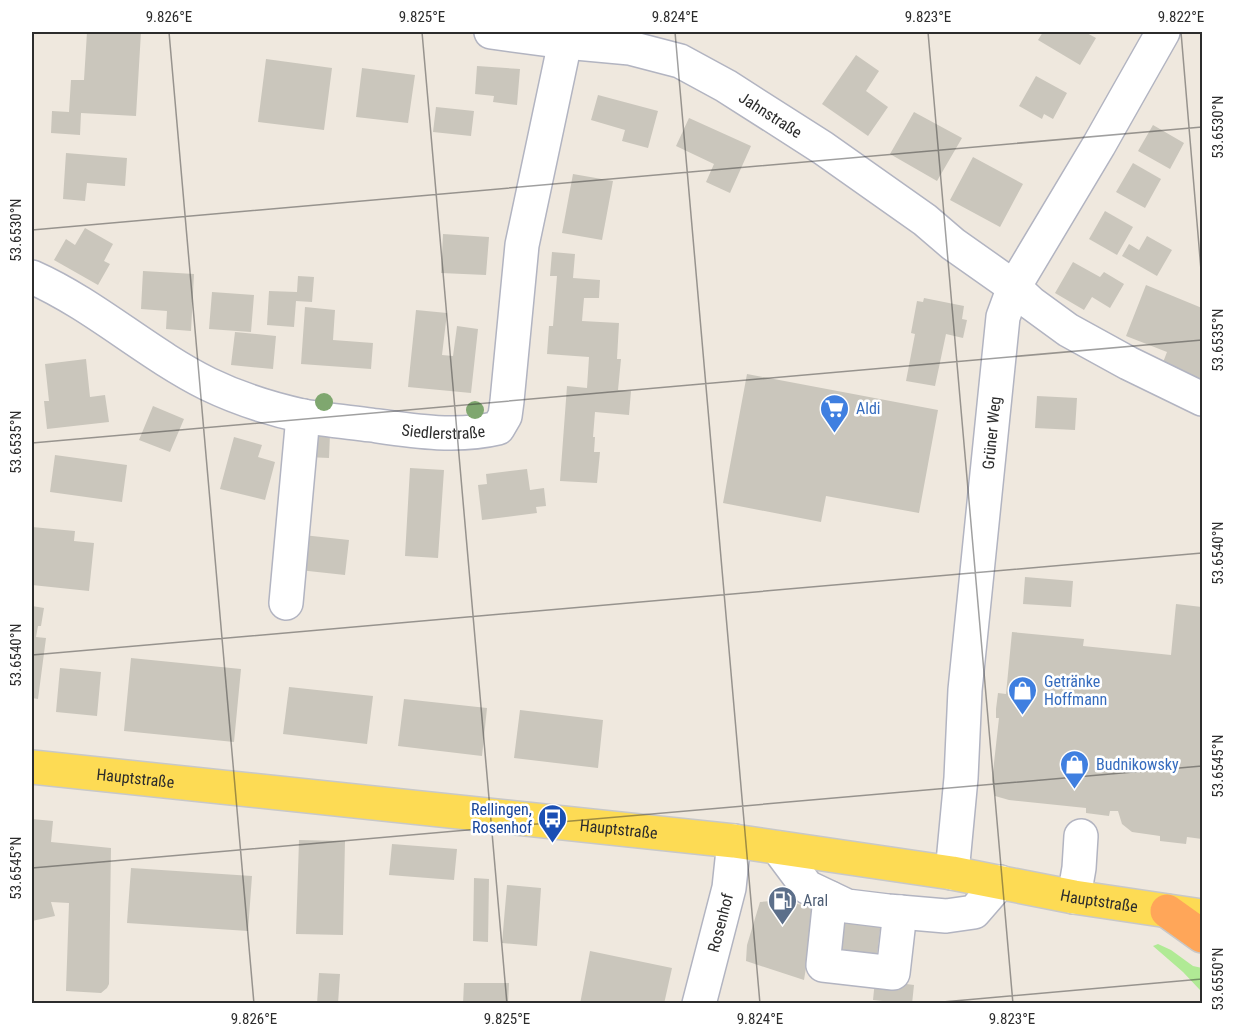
<svg xmlns="http://www.w3.org/2000/svg" width="1234" height="1035" font-family="'Roboto Condensed',sans-serif">
<style>
.green{fill:#b0ea95}
.building{fill:#cac6bc}
.lines{fill:none;stroke-linecap:round;stroke-linejoin:round}
.minor-casing{stroke:#b2b4c1;stroke-width:36}
.major-casing{stroke:#c8c8c8;stroke-width:36}
.highway-casing{stroke:#c8c8c8;stroke-width:36}
.minor{stroke:#fff;stroke-width:33}
.major{stroke:#fddb54;stroke-width:33}
.highway{stroke:#ffa659;stroke-width:33}
.tree{fill:#7fa76f}
.ticks{fill:none;stroke:#2c2c2c;stroke-width:1.5;stroke-opacity:0.45}
.labels{text-anchor:middle;stroke-width:5;stroke-linejoin:round;paint-order:stroke}
.street-label{font-size:16px;fill:#2c2c2c;stroke:#fff}
.shop-label{font-size:16px;fill:#366cbe;stroke:#fff;text-anchor:start}
.transit-label{font-size:16px;fill:#164399;stroke:#fff;text-anchor:end}
.service-label{font-size:16px;fill:#4e5e75;stroke:#fff;text-anchor:start}
.neatline{fill:none;stroke:#2c2c2c;stroke-width:2}
.ticks-label{font-size:15px;text-anchor:middle;fill:#2c2c2c}
</style>
<rect width="100%" height="100%" fill="#efe8de"/>
<!-- green -->
<path class="green" d="M1158,944L1171,950L1193,966L1202,968V999L1200,990L1183,972L1153,946Z"/>
<!-- building -->
<path class="building" d="M87,32H141L136,116L81,113L80,135L51,133L52,111L69,112L71,80H84Z
M1043,32H1085L1096,38L1080,65L1038,40Z
M856,55L879,71L866,91L888,107L868,136L822,104Z
M266,59L332,68L324,130L258,122Z
M477,66L520,69L517,105L493,102L494,96L475,94Z
M362,68L415,75L408,123L356,117Z
M1036,76L1067,93L1053,119L1044,114L1042,119L1019,106Z
M598,95L658,111L648,148L622,141L625,130L591,120Z
M436,107L474,111L471,136L433,132Z
M914,112L962,138L937,181L890,154Z
M689,118L751,146L730,193L706,182L714,164L676,146Z
M1153,125L1184,143L1170,169L1138,151Z
M66,153L127,158L125,186L87,183L85,201L63,199Z
M973,157L1023,184L1000,227L950,200Z
M1133,163L1161,179L1145,208L1116,192Z
M573,174L613,181L602,240L562,233Z
M1105,211L1133,227L1117,255L1089,239Z
M85,228L113,244L104,261L110,264L98,285L54,260L66,239L75,245Z
M443,234L489,237L486,275L441,273Z
M1147,236L1172,250L1157,276L1122,256L1129,244L1139,250Z
M552,252L575,254L573,278L600,280L599,298H584L582,321L619,323L617,359H621L618,390L631,391L629,415L595,412L593,437H595L594,452H600L597,483L560,481L567,386L587,388L589,357L547,354L549,326H553L557,276H550Z
M1073,262L1100,277L1104,272L1124,284L1110,308L1092,297L1084,310L1055,293Z
M143,271L194,274L191,331L166,329L167,311L141,309Z
M298,276L314,277L312,302L296,301L294,327L267,325L269,291L297,292Z
M1146,285L1202,308V381L1162,365L1167,352L1126,336Z
M212,292L254,295L251,332L209,329Z
M924,298L964,306L962,319L967,320L963,338L946,334L935,386L906,381L915,334L911,333L917,301L923,302Z
M305,307L335,310L333,340L373,343L371,369L301,364Z
M416,310L447,313L442,355L453,356L457,326L478,329L471,393L408,387Z
M235,332L276,336L273,369L231,365Z
M86,359L90,397L105,395L109,422L47,429L44,401H49L45,364Z
M747,374L938,410L919,513L826,496L821,522L723,503Z
M1037,396L1077,398L1075,430L1035,428Z
M153,406L184,419L170,452L139,440Z
M308,433L330,434L329,458L307,457Z
M234,437L262,445L258,457L275,462L265,500L220,489Z
M55,455L127,465L122,502L50,492Z
M410,468L444,470L438,558L405,556Z
M527,469L530,490L544,488L546,506L536,507L537,513L482,520L478,485L487,484L486,474Z
M32,527L75,531L74,541L94,543L89,591L32,585Z
M303,535L349,540L345,575L299,570Z
M1025,577L1073,581L1071,607L1023,604Z
M1176,604L1202,607V839L1187,837L1186,844L1160,841V836L1132,832L1122,824L1118,811H1110L1109,816L1086,813V808L1009,800L995,796L992,781L999,718H996V709L998,693L1006,694L1012,632L1084,639L1083,646L1171,655Z
M32,606L44,608L41,626H38L36,637L46,638L38,699L32,698Z
M131,658L241,669L234,742L124,731Z
M60,668L101,672L97,716L56,712Z
M289,687L373,696L367,744L283,734Z
M404,699L487,708L482,756L398,746Z
M520,710L603,720L598,768L514,758Z
M32,819L53,821L51,842L111,848L109,984L107,988L101,993L66,991L69,903L51,902L55,916L32,921Z
M299,840L345,841L343,935L296,934Z
M392,844L457,849L454,880L389,875Z
M131,868L252,876L248,931L127,923Z
M474,878L489,879L488,942L473,941Z
M507,885L541,888L537,946L502,943Z
M771,901L813,906L883,905L874,981L808,955L804,980L746,961L747,945L760,902Z
M590,951L672,968L664,1004H580Z
M319,973L340,974L338,1004H317Z
M875,980L914,985L912,1004L873,1000Z
M464,983H509L508,1004H463Z"/>
<g class="lines">
<defs>
<g id="minor">
<path id="s1" d="M491,32L565,42L630,48L680,61L726,86L823,148L925,220L953,244L1014,287L1031,303L1068,330L1128,363L1202,399"/>
<path id="s2" d="M32,277C95,305 146,353 208,384C237,398 271,409 303,416C325,420 348,422 371,425C413,431 456,438 498,428L505,416L507,401L522,245L565,42"/>
<path d="M286,603L303,416"/>
<path d="M778,848L807,887L847,906L888,911L946,916L974,912L1000,882"/>
<path id="s3" d="M952,873L961,778L965,690L1003,317L1014,287L1099,145L1163,32"/>
<path d="M1074,897L1079,868L1081,836"/>
<path d="M830,898L823,965L893,973L900,912"/>
<path id="s4" d="M699,1004L729,888L734,841"/>
</g>
<g id="major">
<path id="s5" d="M32,767L734,841L952,873L1074,897L1202,916"/>
</g>
<path id="highway" d="M1167,911L1202,936"/>
</defs>
<!-- minor casing -->
<use href="#minor" class="minor-casing"/>
<!-- major casing -->
<use href="#major" class="major-casing"/>
<!-- highway casing -->
<use href="#highway" class="highway-casing"/>
<!-- minor -->
<use href="#minor" class="minor"/>
<!-- major -->
<use href="#major" class="major"/>
<!-- highway -->
<use href="#highway" class="highway"/>
</g>
<!-- trees -->
<g class="tree">
<circle cx="324" cy="402" r="9"/>
<circle cx="475" cy="410" r="9"/>
</g>
<!-- ticks -->
<path class="ticks" d="M169,32L254,1004M422,32L507,1004M675,32L760,1004M928,32L1013,1004M1181,32L1202,282M32,230L1202,127M32,443L1202,340M32,655L1202,553M32,868L1202,766M920,1004L1202,979"/>
<!-- icons -->
<defs>
<symbol id="supermarket-pin" viewBox="-11 -11 22 30"><path d="M0 17L-7.5 6A9.5 9.5 0 1 1 7.5 6Z" fill="#3f7fe0" stroke="#fff"/><path d="M-6-5.5h2.5l.6 2H6L4.5 2H-2.5L-4.4-4H-6ZM-1.5 3.2a1.3 1.3 0 1 0 .1 0ZM3 3.2a1.3 1.3 0 1 0 .1 0Z" fill="#fff"/></symbol>
<symbol id="shop-pin" viewBox="-11 -11 22 30"><path d="M0 17L-7.5 6A9.5 9.5 0 1 1 7.5 6Z" fill="#3f7fe0" stroke="#fff"/><path d="M-5-2.5h2.3a2.7 3.5 0 0 1 5.4 0H5L5.5 6h-11ZM-1.5-2.5h3a1.5 2.3 0 0 0-3 0Z" fill="#fff"/></symbol>
<symbol id="bus-pin" viewBox="-11 -11 22 30"><path d="M0 17L-7.5 6A9.5 9.5 0 1 1 7.5 6Z" fill="#1a4fb4" stroke="#fff"/><path d="M-5-6H5V4H4V6H2V4H-2V6H-4V4H-5ZM-3.5-4V0h7V-4ZM-3.5 1.2v1.5H-2V1.2ZM2 1.2v1.5H3.5V1.2Z" fill="#fff"/></symbol>
<symbol id="fuel-pin" viewBox="-11 -11 22 30"><path d="M0 17L-7.5 6A9.5 9.5 0 1 1 7.5 6Z" fill="#5c6f8a" stroke="#fff"/><path d="M-5.5-6h7V0h2V4h1.3V-2.5L3-4.5l.8-.8L6-3V5H2.5V1h-1V6h-7ZM-4.2-4.7v3.2H.2V-4.7Z" fill="#fff"/></symbol>
</defs>
<g fill-rule="evenodd">
<use href="#supermarket-pin" x="818" y="392" width="33" height="45"/>
<use href="#shop-pin" x="1006" y="674" width="33" height="45"/>
<use href="#shop-pin" x="1058" y="748" width="33" height="45"/>
<use href="#bus-pin" x="536" y="802" width="33" height="45"/>
<use href="#fuel-pin" x="766" y="884" width="33" height="45"/>
</g>
<g class="labels">
<!-- street labels -->
<g class="street-label">
<text dy="6" stroke="none"><textPath href="#s1" startOffset="297">Jahnstraße</textPath></text>
<text dy="6" stroke="none"><textPath href="#s2" startOffset="448">Siedlerstraße</textPath></text>
<text dy="6" stroke="none"><textPath href="#s3" startOffset="442">Grüner Weg</textPath></text>
<text dy="6" stroke="none"><textPath href="#s5" startOffset="104">Hauptstraße</textPath></text>
<text dy="6" stroke="none"><textPath href="#s5" startOffset="590">Hauptstraße</textPath></text>
<text dy="6" stroke="none"><textPath href="#s5" startOffset="1076">Hauptstraße</textPath></text>
<text dy="6" stroke="none"><textPath href="#s4" startOffset="84">Rosenhof</textPath></text>
</g>
<!-- shop labels -->
<g class="shop-label">
<text x="856" y="414">Aldi</text>
<text x="1044" y="687">Getränke<tspan x="1044" dy="18">Hoffmann</tspan></text>
<text x="1096" y="770">Budnikowsky</text>
</g>
<!-- transit labels -->
<g class="transit-label">
<text x="532" y="815">Rellingen,<tspan x="532" dy="18">Rosenhof</tspan></text>
</g>
<!-- service labels -->
<g class="service-label">
<text x="803" y="906">Aral</text>
</g>
</g>
<!-- border -->
<rect width="1234" height="1035" fill="none" stroke="#ffffff" stroke-width="66"/>
<rect x="33" y="33" width="1168" height="969" class="neatline"/>
<g class="ticks-label">
<text x="169" y="22">9.826°E</text>
<text x="422" y="22">9.825°E</text>
<text x="675" y="22">9.824°E</text>
<text x="928" y="22">9.823°E</text>
<text x="1181" y="22">9.822°E</text>
<text transform="translate(1218 127) rotate(-90)" y="5">53.6530°N</text>
<text transform="translate(16 230) rotate(-90)" y="5">53.6530°N</text>
<text transform="translate(1218 340) rotate(-90)" y="5">53.6535°N</text>
<text transform="translate(16 442) rotate(-90)" y="5">53.6535°N</text>
<text transform="translate(1218 553) rotate(-90)" y="5">53.6540°N</text>
<text transform="translate(16 655) rotate(-90)" y="5">53.6540°N</text>
<text transform="translate(1218 766) rotate(-90)" y="5">53.6545°N</text>
<text transform="translate(16 868) rotate(-90)" y="5">53.6545°N</text>
<text transform="translate(1218 979) rotate(-90)" y="5">53.6550°N</text>
<text x="254" y="1024">9.826°E</text>
<text x="507" y="1024">9.825°E</text>
<text x="760" y="1024">9.824°E</text>
<text x="1012" y="1024">9.823°E</text>
</g>
</svg>
